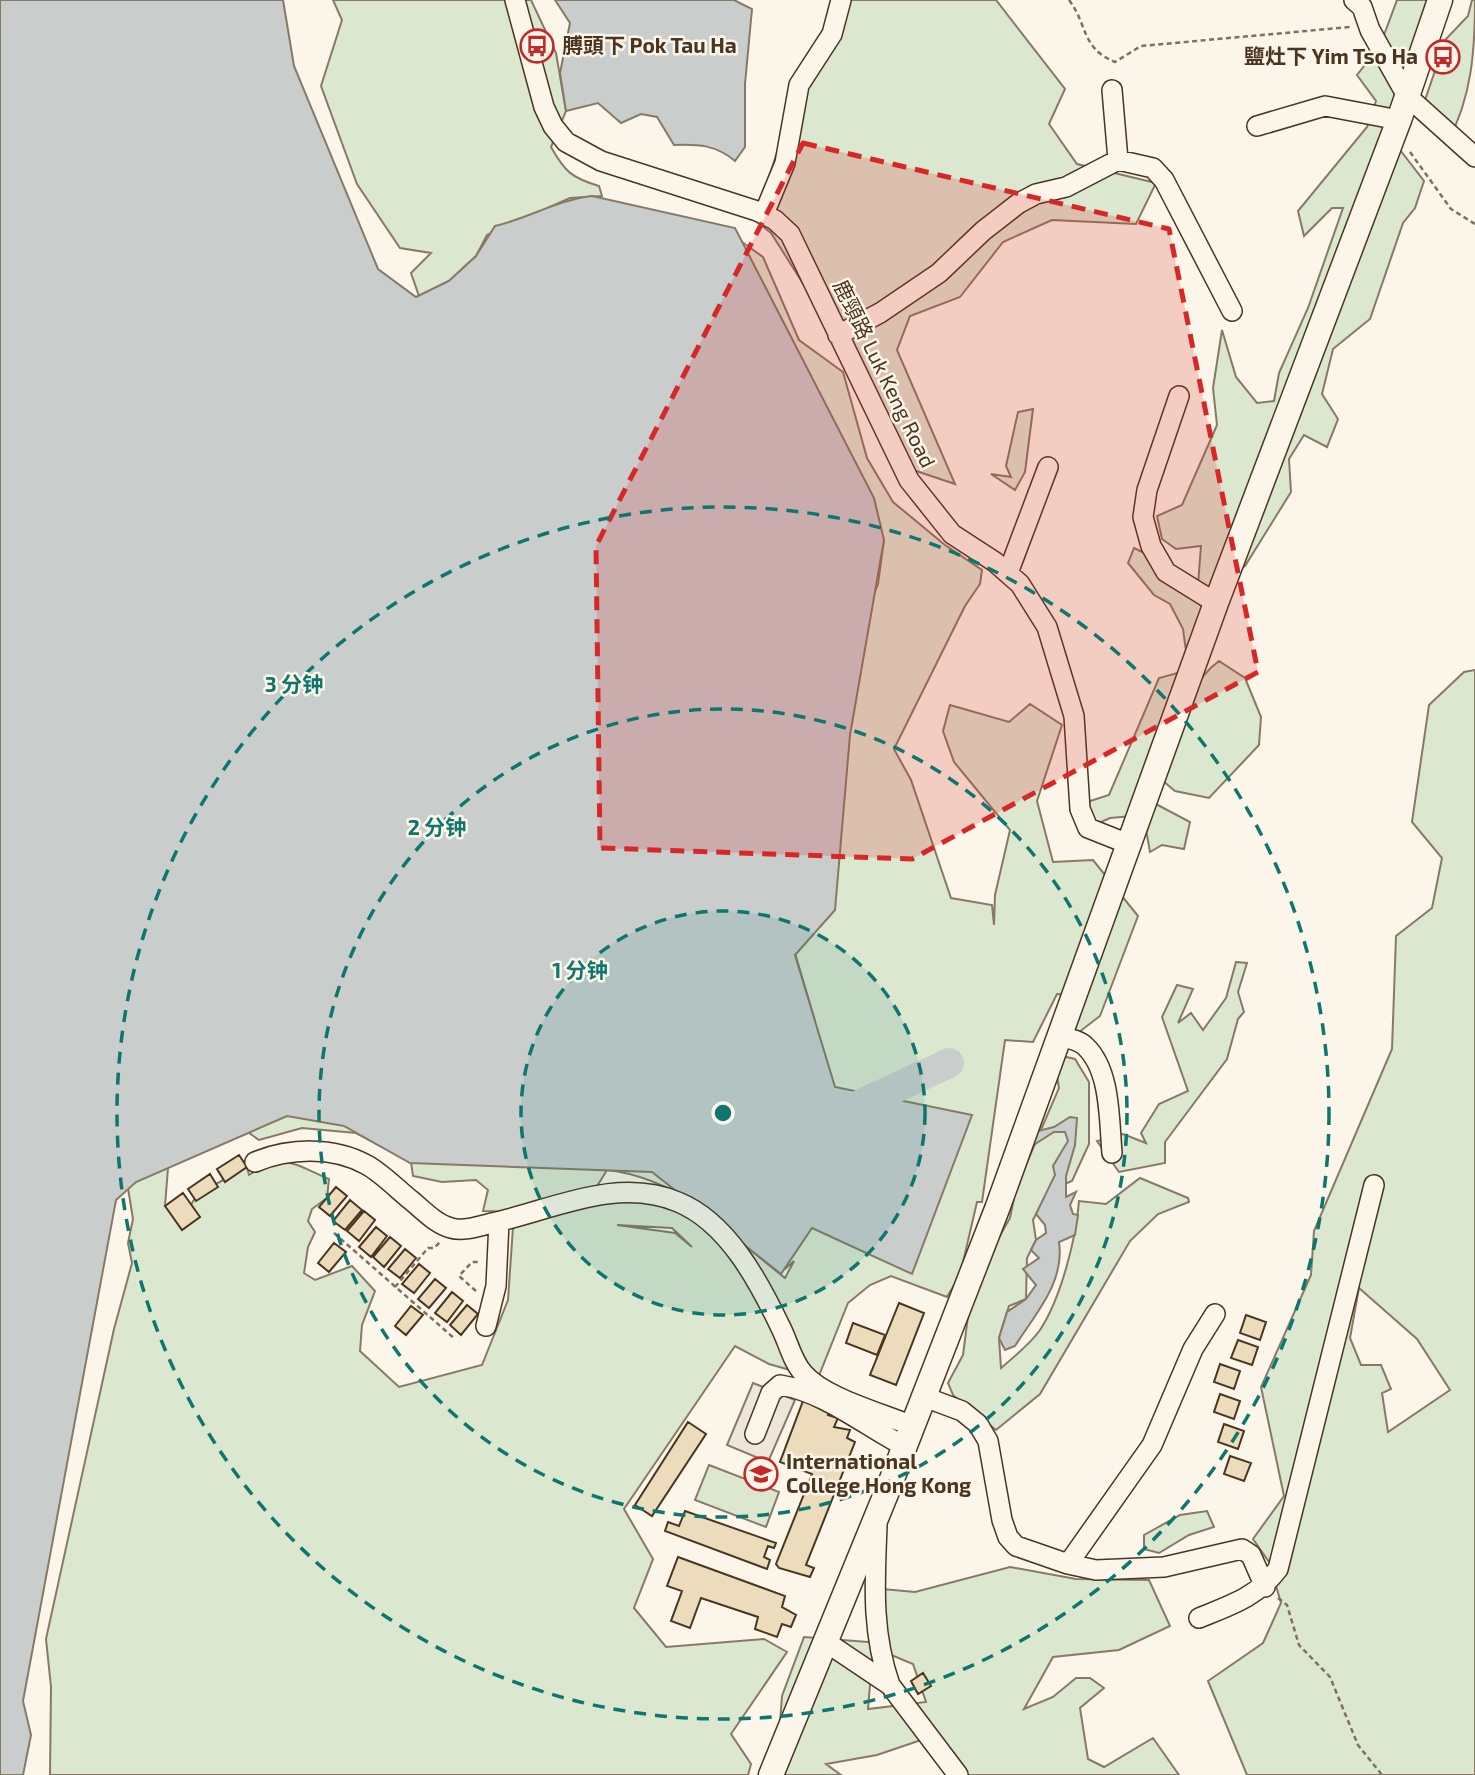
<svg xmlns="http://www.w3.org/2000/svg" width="1475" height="1775" font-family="'Exo 2','Noto Sans SC',sans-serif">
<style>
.green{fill:#dce7d0;stroke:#887966;stroke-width:2;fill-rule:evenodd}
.parking{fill:#ede7d9;stroke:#887966;stroke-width:2}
.water{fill:#c9cecd;stroke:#887966;stroke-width:2}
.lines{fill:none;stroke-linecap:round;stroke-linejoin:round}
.river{stroke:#c9cecd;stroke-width:30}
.building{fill:#ecdcbc;stroke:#4a3520;stroke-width:2}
.minor-casing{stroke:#4a3520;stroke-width:22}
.major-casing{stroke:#4a3520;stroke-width:27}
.path{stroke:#7f6f5c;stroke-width:2.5;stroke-dasharray:5 3.5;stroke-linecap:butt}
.minor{stroke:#fbf6e9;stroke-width:19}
.major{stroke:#fbf6e9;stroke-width:24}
.marked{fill:#d62828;fill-opacity:0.2;stroke:#d62828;stroke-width:5;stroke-dasharray:14 9;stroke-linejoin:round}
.ring{fill:none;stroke:#0f766e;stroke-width:3.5;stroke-dasharray:12 9}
.labels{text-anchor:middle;stroke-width:5;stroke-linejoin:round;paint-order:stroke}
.poi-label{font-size:21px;font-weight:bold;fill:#4a3520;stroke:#fbf6e9;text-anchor:start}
.street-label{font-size:21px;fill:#4a3520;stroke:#fbf6e9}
.centre{fill:#0f766e;stroke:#fbf6e9;stroke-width:3.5}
.ring-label{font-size:21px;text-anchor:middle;font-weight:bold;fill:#0f766e;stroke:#fbf6e9;stroke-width:5;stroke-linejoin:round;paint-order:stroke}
</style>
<rect width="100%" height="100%" fill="#fbf6e9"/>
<!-- green -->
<path class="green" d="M333,0H531L556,53L566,111L551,147C565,172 572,178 599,186L602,196L570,198L487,235L476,256L449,281L419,296L411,273L431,253L400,248L357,184L321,86L342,20Z
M843,0H996L1065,89L1049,124L1077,164L1156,183L1136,224L1052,220L1003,242L960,297L910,316L897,350L955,484L904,467L835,334L771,233L755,220L799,85Z
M1397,0H1441L1421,67L1396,76L1384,35Z
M1472,0H1475C1475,49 1472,97 1448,141L1425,100L1446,39L1468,16Z
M1372,56L1381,59L1396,96L1397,146L1424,181L1415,208L1403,223L1370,319L1333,349L1322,394L1338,419L1327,447L1304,435L1289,459L1291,492L1245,566L1212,588L1198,585L1201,546L1176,549L1162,539L1157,516L1182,505L1217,425L1213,388L1222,330L1236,377L1257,403L1274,401L1279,373L1308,308L1343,208H1332L1304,236L1298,211L1367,127L1376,101L1357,75Z
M735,237L763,257L799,340L843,372L867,458L893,502L945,545L982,570L980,584L965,606L894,749L911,780L951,898L992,905L994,925L995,895L1010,830L954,762L943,731L950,705L1009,722L1030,704L1062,725L1037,801L1053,862L1093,860L1138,916L1100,1016L1074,1036L1075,995L1057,994L1033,1042L1005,1040L982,1202H977L960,1275L947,1297L891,1276L870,1285L848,1303L818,1378L769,1364L735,1346L624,1509L653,1559L634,1608L666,1647L764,1639L787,1652L731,1734L751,1764L748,1775H50L51,1687L46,1639L114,1329L132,1263L128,1243L133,1219L127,1182L152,1162L168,1168L165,1206L183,1219L200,1189L216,1184L247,1167L249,1175C285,1152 293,1164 329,1179L327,1198L312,1209L308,1221L315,1232L308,1247L304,1273L315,1280L352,1266L375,1291L362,1325L360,1351L399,1387L482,1365L508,1300L514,1212L483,1211L488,1190L476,1180L442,1182L413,1176L411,1162L356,1133L302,1128L259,1140L242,1128L243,1116L795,1106L815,1021L792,943L859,631L878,584L884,540ZM607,1170C668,1176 740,1228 785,1269L794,1261L785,1278L718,1224L662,1196H591ZM617,1225L672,1228L692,1247L675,1233Z
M1033,409L1025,472L1015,490L991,474L1011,477L1006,466L1018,412Z
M1134,548L1165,563L1210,604L1133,816L1110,818L1088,828L1084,803L1109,795L1159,678L1178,673L1187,658L1183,629L1170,604L1154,595L1128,563Z
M1219,661L1245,678L1261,717L1259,745L1209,798L1175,791L1163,781C1181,741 1181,688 1219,661Z
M1475,670V1775H1247L1208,1681L1263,1643L1281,1603L1269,1562L1253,1539L1284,1496L1261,1387L1311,1275L1314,1231L1392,1049L1396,936L1432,908L1442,858L1412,822L1429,705L1464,672ZM1359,1288L1417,1339L1450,1390L1388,1432L1382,1393L1391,1389L1381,1365H1361L1350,1338Z
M1154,803L1190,822L1184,849L1162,845L1150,852L1145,824Z
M1236,962L1247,963L1238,992L1244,1012L1238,1019L1227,1059L1165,1142V1163L1119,1172L1097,1141L1123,1134L1146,1143L1141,1133L1159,1104L1188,1091L1162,1017L1177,985L1193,989L1178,1023L1191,1013L1203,1030L1226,998Z
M1053,1054L1075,1059L1089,1082V1144L1072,1181L1048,1191L1033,1220L1036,1240L1027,1258L1026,1299L1009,1306L999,1338L1001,1368C1013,1358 1031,1343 1040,1330C1061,1298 1076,1239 1079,1201L1106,1204L1140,1178L1188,1198L1189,1202L1158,1214L1130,1241L1040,1394L996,1430L953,1395L948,1383L963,1355L972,1285L1010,1218L1016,1188L1059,1088Z
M709,1465L779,1492L766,1527L695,1500Z
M1207,1511L1214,1527L1189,1535L1159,1553L1144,1549V1535L1180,1515Z
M1010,1567L1076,1579L1149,1580L1170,1626L1119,1650L1053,1657L1024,1709L1053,1697L1076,1678H1090L1104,1688L1080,1708L1088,1759L1104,1767L1153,1738L1179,1775H962L933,1736L877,1755L826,1764L841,1775H776L782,1696L804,1637L868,1642L877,1629L883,1589L915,1592ZM884,1652L913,1664L926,1702L868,1709L872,1660Z"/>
<!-- parking -->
<path class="parking" d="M753,1383L795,1400L768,1462L727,1445Z"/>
<!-- water -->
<path class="water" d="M0,0H283L294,66L378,269L416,297L449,281L476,256L495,226C529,218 557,200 592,196L735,228L874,498L884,540L850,735L835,910L795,955L835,1087L972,1115L912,1274L812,1228L781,1274L652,1172L410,1163L344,1126L287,1116L136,1182L116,1200L23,1701L31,1735L23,1775H0Z
M555,0H734L752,9L745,84V147L735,161C716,145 699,144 674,145L657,117L641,114L621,123L598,103L566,111L560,73L570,23Z
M1070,1117L1077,1118L1075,1145L1066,1176V1197L1076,1192L1070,1205L1073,1214L1078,1215L1075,1235L1059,1242C1065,1282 1036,1313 1015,1346L1005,1350L999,1338L1007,1312L1026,1299L1036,1285L1023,1269L1039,1258L1031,1250L1036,1240L1046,1233L1045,1225L1036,1214L1055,1175L1053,1166L1068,1141L1065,1132H1054L1029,1148L1034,1132L1054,1127Z"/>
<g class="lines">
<!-- river -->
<path class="river" d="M842,1113L949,1063"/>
</g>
<!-- building -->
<path class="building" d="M239,1155L247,1167L225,1182L217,1169Z
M210,1174L218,1187L196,1201L188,1189Z
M336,1187L347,1196L330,1216L319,1207Z
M183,1193L200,1217L182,1230L165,1206Z
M350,1200L362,1210L345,1230L333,1221Z
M364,1211L375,1220L359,1241L347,1231Z
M376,1227L387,1236L371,1257L359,1247Z
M390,1237L401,1246L384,1267L373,1257Z
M334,1243L346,1252L329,1272L318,1263Z
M405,1249L416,1258L400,1278L388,1269Z
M419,1264L430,1273L414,1293L402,1284Z
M435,1279L446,1288L429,1308L418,1299Z
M452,1292L463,1301L447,1322L435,1313Z
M899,1303L924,1313L896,1385L870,1375Z
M467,1305L478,1314L461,1335L450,1325Z
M411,1306L423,1315L406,1335L395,1326Z
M1246,1315L1266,1322L1260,1340L1240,1333Z
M853,1323L885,1335L877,1355L846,1343Z
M1238,1340L1258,1347L1252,1365L1231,1358Z
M1220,1364L1240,1371L1234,1389L1214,1382Z
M1220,1394L1240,1401L1234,1419L1214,1412Z
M803,1401L830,1409L828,1415L838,1418L834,1427L850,1430L847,1438L855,1442L806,1565L814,1568L810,1577L779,1568L776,1564L812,1474L780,1462Z
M688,1422L706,1434L652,1516L635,1505Z
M1224,1424L1244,1431L1238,1449L1218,1442Z
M1230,1456L1251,1463L1244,1481L1224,1474Z
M685,1511L776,1543L774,1548L768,1546L764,1557L770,1560L767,1569L665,1531L668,1522L679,1526Z
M678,1557L785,1596L782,1607L796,1615L791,1627L782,1624L777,1637L755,1629L758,1617L701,1598L690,1628L671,1621L682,1591L667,1586Z
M923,1673L931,1686L918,1694L911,1681Z"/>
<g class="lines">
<defs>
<path id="minor" d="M515,0L544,107L553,126L566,142L601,161L757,211L775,220L790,234L909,480L952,534L995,562L1020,584L1047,627L1074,716L1080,809L1088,828L1131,845
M1354,0L1362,7L1370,30L1407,96L1475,157
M1257,126L1325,106L1399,120
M1118,160L1153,168L1164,180L1232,311
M764,214L785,163L799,85L832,34L841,0
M838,335L880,313L939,273L983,231L1019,203L1036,194L1066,187L1118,160L1112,90
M1179,396L1147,490L1143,517L1151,546L1166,572L1216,603
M1008,573L1048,467
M1059,1036C1067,1038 1079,1040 1085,1046C1111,1070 1109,1120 1112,1153
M255,1162C289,1148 333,1146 367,1165C383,1174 398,1190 412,1201C424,1211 436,1224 451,1228C463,1232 480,1226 492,1223C552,1210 617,1176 678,1202C727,1222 758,1280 780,1326C788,1341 792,1361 803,1373C824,1398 882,1413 912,1426
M486,1326L496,1286L499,1222
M922,1396L962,1411L978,1424L988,1441L1002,1520L1008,1537L1016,1546L1068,1564L1096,1570L1164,1567L1242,1549L1251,1555L1265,1587
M755,1434L771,1393L780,1385C825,1392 865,1426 904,1446
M877,1525C875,1581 871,1631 890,1685
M1068,1564L1152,1445L1193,1349L1215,1314
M1199,1618C1231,1605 1257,1597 1278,1569L1374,1185
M826,1642L890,1685L958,1775"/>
<path id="major" d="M771,1775L890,1484L997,1209L1216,603L1399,120L1440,0"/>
</defs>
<!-- minor casing -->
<use href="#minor" class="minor-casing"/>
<!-- major casing -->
<use href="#major" class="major-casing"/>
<!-- path -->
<path class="path" d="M1069,0C1088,25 1081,48 1115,62L1141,46L1350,27
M1410,152L1451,209L1475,224
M334,1233L455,1339
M395,1287L428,1248H434L440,1242
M476,1291L459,1276L472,1262H480
M1278,1598L1287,1605L1299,1645L1330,1677L1358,1745L1382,1775"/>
<!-- minor -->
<use href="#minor" class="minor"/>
<!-- major -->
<use href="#major" class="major"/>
</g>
<!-- marked area -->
<path class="marked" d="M803,143L1169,229L1258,672L912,859L600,848L596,546Z"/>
<!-- distance rings -->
<circle cx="723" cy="1113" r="202" fill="#0f766e" fill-opacity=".12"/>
<g class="ring">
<circle cx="723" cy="1113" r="202"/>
<circle cx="723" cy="1113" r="404"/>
<circle cx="723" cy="1113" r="606"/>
</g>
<!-- icons -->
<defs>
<symbol id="bus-ring" viewBox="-11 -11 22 22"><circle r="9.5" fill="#fbf6e9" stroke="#c62828" stroke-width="1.5"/><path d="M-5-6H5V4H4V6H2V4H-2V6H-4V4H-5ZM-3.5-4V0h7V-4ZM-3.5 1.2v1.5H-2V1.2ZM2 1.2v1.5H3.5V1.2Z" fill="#c62828"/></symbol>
<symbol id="school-ring" viewBox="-11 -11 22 22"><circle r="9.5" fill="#fbf6e9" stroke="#c62828" stroke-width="1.5"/><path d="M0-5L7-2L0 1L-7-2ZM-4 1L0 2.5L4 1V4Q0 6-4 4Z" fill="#c62828"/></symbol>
</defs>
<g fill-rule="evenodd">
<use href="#bus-ring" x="518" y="27" width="38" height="38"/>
<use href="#bus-ring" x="1424" y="38" width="38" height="38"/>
<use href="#school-ring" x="742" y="1455" width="38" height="38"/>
</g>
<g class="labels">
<!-- poi labels -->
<g class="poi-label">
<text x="562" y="53">膊頭下 Pok Tau Ha</text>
<text x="1418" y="64" text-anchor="end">鹽灶下 Yim Tso Ha</text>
<text x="786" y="1469">International<tspan x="786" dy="24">College Hong Kong</tspan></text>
</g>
<!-- street labels -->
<g class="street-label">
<text transform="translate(884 374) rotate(64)" y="7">鹿頸路 Luk Keng Road</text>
</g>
</g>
<circle cx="723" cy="1113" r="10" class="centre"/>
<g class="ring-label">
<text x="294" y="692">3 分钟</text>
<text x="437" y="835">2 分钟</text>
<text x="580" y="978">1 分钟</text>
</g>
</svg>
